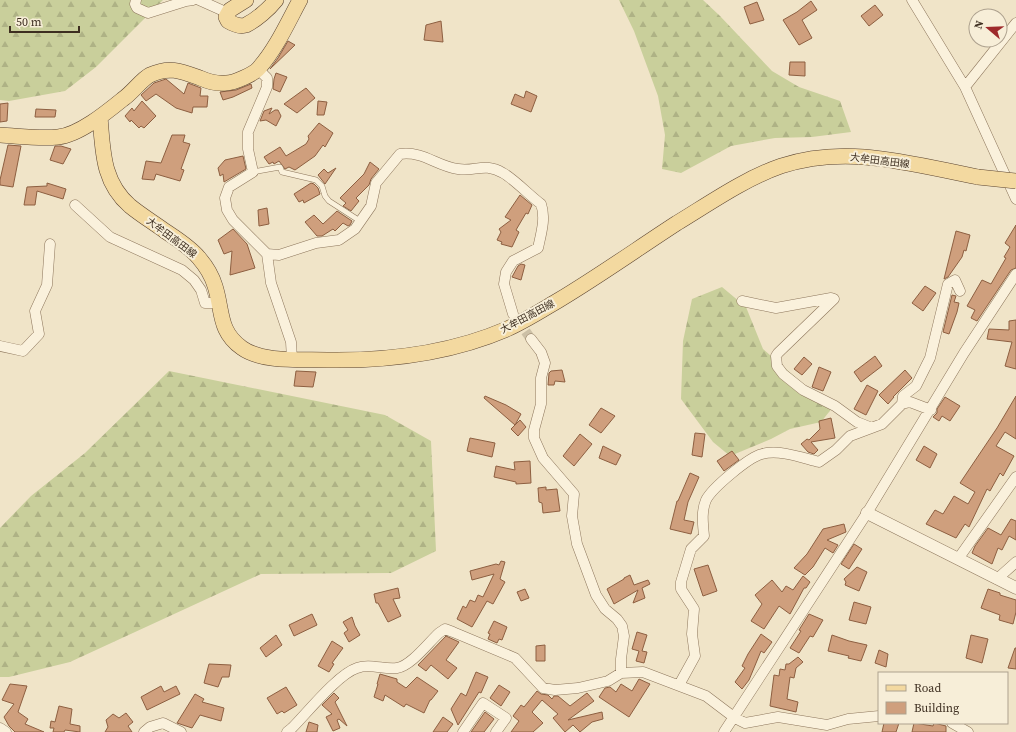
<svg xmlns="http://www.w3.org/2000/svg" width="1016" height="732" font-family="'Source Serif 4','Noto Sans JP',serif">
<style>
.forest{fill:url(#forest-firs)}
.building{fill:#cf9f7d;stroke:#8d5f41}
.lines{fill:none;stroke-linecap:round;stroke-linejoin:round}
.minor-tunnel{stroke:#ccc0a6;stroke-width:10;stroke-dasharray:10 5;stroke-linecap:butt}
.service-casing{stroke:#8d765c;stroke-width:6}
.minor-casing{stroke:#8d765c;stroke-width:11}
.tertiary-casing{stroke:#8d765c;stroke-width:13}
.primary-casing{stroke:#5b4430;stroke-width:16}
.service{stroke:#faf1dc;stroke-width:5}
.minor{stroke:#faf1dc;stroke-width:10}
.tertiary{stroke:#faf1dc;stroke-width:12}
.primary{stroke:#f3d9a0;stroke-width:15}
.primary-bridge-casing{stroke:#5b4430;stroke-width:16;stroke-linecap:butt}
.primary-bridge{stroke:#f3d9a0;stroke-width:15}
.labels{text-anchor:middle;stroke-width:4;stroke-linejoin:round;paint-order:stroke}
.street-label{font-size:10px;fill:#3d2e20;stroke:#f7eed8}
</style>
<defs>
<pattern id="forest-firs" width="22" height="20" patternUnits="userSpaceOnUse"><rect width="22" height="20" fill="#c9cf9b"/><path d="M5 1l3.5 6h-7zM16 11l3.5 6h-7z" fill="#aeb285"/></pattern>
</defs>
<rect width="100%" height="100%" fill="#f0e4c8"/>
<!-- forest -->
<path class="forest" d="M0,0H163L96,67L65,91L9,101L0,100Z
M619,0H703L720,16L772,71L799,87L840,101L851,132L812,137L775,138L731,146L681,173L662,169L665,135L658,96L634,31Z
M722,287L746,307L763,349L809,389L833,407L821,422L790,429L771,439L730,456L713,442L681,399L683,341L692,299Z
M169,371L385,415L431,441L436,551L391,573L261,574L70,662L9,677H0V528L31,496L85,453Z"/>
<!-- building -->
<path class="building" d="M811,1L817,10L802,20L812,38L799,45L783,20L797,12Z
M757,2L764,20L750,24L744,7Z
M875,5L883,15L869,26L861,16Z
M441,21L443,42L424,40L426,25Z
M288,41L295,45L270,69L278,58Z
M790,62H805V76L789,75Z
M276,73L287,77L280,92L273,89L274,79Z
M166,79L184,94L188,83L201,88L200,96H208L207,107H193L192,113L176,108L156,94L146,101L141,95L154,83Z
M251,84L252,88L233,97L223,100L220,92L236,90Z
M306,88L315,98L297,113L284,104Z
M526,91L537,96L531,112L511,104L515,94L524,98Z
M142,101L156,116L144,128L141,126L139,128L131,120L130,122L125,116L132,108L134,111Z
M318,101L327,102L324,115H317Z
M8,103L7,121L0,122V104Z
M272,108L269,114L275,110H278L281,116L276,126L266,120L260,121L264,111Z
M36,109L56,110L55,117H35Z
M319,123L333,133L325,147L323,145L315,156L295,170L289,167L285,169L279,161L274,164L273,162L269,164L264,157L280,147L286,156L306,144L309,139L308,136Z
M172,135H185L183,142L190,144L181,169L184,170L180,181L156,174L154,180L142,179L146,161L161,163Z
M8,145L21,146L13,187L0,185V180Z
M55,146H61L71,149L63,164L50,160Z
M243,156L246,169L224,182L223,174L220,176L218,168L225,160Z
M370,162L379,169L371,179L369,185L356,198L359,201L351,211L343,206L346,203L340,198L364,174Z
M336,168L325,184L318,175L324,169L328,173Z
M47,183L66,189L63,199L37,191L35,205H24L27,187L47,186Z
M311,183L314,184L318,188L320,194L304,203L303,200L299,202L294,194Z
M520,195L532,205L528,214L526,213L516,230L519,232L512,247L501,244L502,242L497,240L501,232L499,229L511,220L505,217Z
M267,208L269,224L259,226L258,210Z
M337,211L352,221L350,225L348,226L343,223L335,231L333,229L322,236H317L305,222L314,215L323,224Z
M1016,225V268L1011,270L977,321L971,318L975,310L967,306L982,280L991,284L1006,258L1004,257L1010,247L1005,243Z
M233,229L247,244L255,268L230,275L232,251L224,254L218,240Z
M956,231L970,235L966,251L964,250L962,257L948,277L944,279Z
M521,264L525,265L521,280L512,277L518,266Z
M925,286L936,293L923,311L912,303Z
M952,295L956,296L954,302L959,303L957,312L949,334L943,332Z
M1016,320V369L1005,366L1012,342L987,339L989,329L1009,330V321Z
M875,356L882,366L861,382L854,372Z
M804,357L812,364L802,375L794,369Z
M819,367L831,372L823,391L812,387Z
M562,370L565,382L555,381L554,385H548L549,373L551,371Z
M905,370L912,378L893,397H894L888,404L879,395Z
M296,371L316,372L313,387L294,386Z
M867,385L878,391L866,415L854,409Z
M485,396L506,405L521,414L515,425L484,398Z
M1016,396V439L1005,432L996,446L1014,456L1003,476L1000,473L990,491L987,489L969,527L965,524L956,538L926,524L935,510L943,514L954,496L968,504L975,492L960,483L997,428Z
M945,397L960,406L950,421L942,416L939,421L933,417L937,413V409Z
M601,408L615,416L601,433L589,425Z
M831,418L835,438L811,442L818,450L814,454L808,452L801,444L807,439L809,440L820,429L819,421Z
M520,420L526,427L518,436L511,429Z
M695,433L705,434L702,457L692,455Z
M580,434L592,444L574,466L563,456Z
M470,438L495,443L492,457L467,451Z
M603,446L621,455L616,465L599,458Z
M924,446L937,454L930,468L916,460Z
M732,451L739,460L724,471L717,461Z
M530,461L531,483L516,484V482L494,477L496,466L515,470L514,462Z
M690,473L699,477L688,502L684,520L694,522L691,534L670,529L677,501H678Z
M546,487V490L557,489L560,511L543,513L542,503L539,502L538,488Z
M1011,519L1016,521V540L1009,536L1002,550L998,548L992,564L972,553L975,546L988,528L1001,535Z
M844,524L846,532L827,540L838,545L833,553L825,548L813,567L805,575L794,568L807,554L823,529Z
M854,544L862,549L849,569L841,564Z
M501,561L505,562L500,579L505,582L493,604L487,601L472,627L457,619L463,606L466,608L470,600L475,602L478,595L483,597L494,574L472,580L470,571L496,564L499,565Z
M708,565L717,591L703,596L694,569Z
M857,567L867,572L859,591L845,585L846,582L844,579Z
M630,575L634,585L648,580L650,584L642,588L645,598L633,603L638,590L614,604L607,589L624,579V578Z
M803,576L810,582L806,588H804L790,614L779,606L764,629L751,621L762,604L755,595L772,580L782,592L786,586L793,590Z
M398,588L400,598L393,599L401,616L388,622L378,603H376L374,594Z
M525,589L529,598L521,601L517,592Z
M988,589L1000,593V595L1016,600V612L1013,624L999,620L1000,615L981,608Z
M854,602L871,607L866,624L849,620Z
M312,614L317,625L294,636L289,625Z
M809,614L823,620L813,637L810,636L799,653L790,648L801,631L799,630Z
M352,617L355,626L360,635L349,642L344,633L348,630L343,622Z
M494,621L507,627L502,640L499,639L497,643L488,639L490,634L488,633Z
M637,632L647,635L642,651L647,652L644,663L636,661L639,651L632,649Z
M761,634L772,642L764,653L761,651L749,680L742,689L735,682L745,668L742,666L748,654Z
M276,635L282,645L266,657L260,648Z
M832,635L849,641L867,645L861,661L848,658L849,656L828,651Z
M971,635L988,639L982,663L966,658Z
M446,636L459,642L446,660L457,668L448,679L431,665L426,671L418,665Z
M332,641L343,648L332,663L334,664L329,672L318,666Z
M545,645V661H536V646Z
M1015,648H1016V669L1008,668Z
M879,650L888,654L886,667L875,663Z
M798,657L803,662L796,668L794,678L790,677L787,699L798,702L796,712L770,706L774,675L779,676L780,669L785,670L786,664H789Z
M209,664L231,665L229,677H222L218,687L204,683Z
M476,672L488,677L481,693L479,692L458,725L451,709L461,693L466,696Z
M380,674L397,679V682L406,688L417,677L438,691L431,700H430L424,713L406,704L404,707L385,695L383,701L374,697L378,684H377Z
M639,679L650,684L629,717L599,697L605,688L610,687L616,692L621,684L632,691Z
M10,684L27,686L18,712L28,719L25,724L44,732H15L9,726L4,717L14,704L2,700Z
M499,685L510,692L501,706L490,698Z
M161,686L164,692L176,686L180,694L147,710L141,697Z
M286,687L297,705L284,713L282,711L277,714L267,698Z
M537,691L541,694L548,695L552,699L554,696H558L570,706L587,693L594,701L568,720L602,712L603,719L592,722L580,732L573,725L565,732L553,718L558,714L542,700L532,712L543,723L533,732H511L519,721L513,716L521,705L524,707Z
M334,693L339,698L335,702L347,726L339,719L337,720L340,728L333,731L326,717L332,714L322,705Z
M195,694L204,699L202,702L224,708L221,721L200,715L192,728L177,723Z
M59,706L72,709L70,724L80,726V732L65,730L64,732H53L54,728H50L51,721L55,722Z
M485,712L494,719L484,732H471Z
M126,713L133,722L128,726L132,732H105L108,727L106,720L113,714L119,718Z
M443,717L453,724L447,732H433Z
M309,722L318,725L317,732H306Z
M884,723H899L896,732H882Z
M914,723L933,726L934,723L946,726V732H912Z"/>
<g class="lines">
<!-- minor-tunnel -->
<path class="minor-tunnel" d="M517,319L531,339"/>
<defs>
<path id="service" d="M253,172L280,167L282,172L316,180L322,186L325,196L329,201L360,221"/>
<path id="minor" d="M136,0L135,4L137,8L148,13L186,1L193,0
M199,0L228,13
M912,0L965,87L1016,199
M258,69L267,78V87L248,132V149L253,172L229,187L225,198L227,210L233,220L267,254L279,255L316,243L339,240L355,229L371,206L376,183L400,154C424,151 436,166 458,169C475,172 484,162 503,173C514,179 530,196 541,204C546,218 541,234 538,248L513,261L506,272L504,284L513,314
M965,87L1016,23
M75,205L110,237L182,270L194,280L201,290L205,303H218
M267,254L271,283L291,342L292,359
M742,301L776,308L831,298L834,299L778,353L776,356L777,366L783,374L803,390L835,406L857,422L872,428
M531,339L541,352L545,363L541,378V404L534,430V438L543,458L574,494L572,516L577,544L596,595L605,609L617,619L622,626L624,636L621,659V673
M0,346L23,351L39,334L35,311L47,285L50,244
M902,404L903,396L916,386L930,358L948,284L955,280L960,291
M958,559L1016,477
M997,579L1016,562
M679,685L695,656L692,634L694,609L681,589V582L691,549L704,536C703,524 701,512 706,500C712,488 749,457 762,454C779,449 803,458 819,462L836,450L850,436L882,424L902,404L910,402L931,410
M952,723L968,732
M0,728L6,732
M144,732L150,727L163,723L181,732
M287,732L292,728C307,713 338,674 357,668C370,663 384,670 397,668C411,666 429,642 439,633L445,629L453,632L515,658L543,688L555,690L578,688L608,681L621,673L643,672L706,696L735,718L745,723L778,717L827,725L848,719L879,716
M463,732L483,703L506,718L496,732
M724,732L867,513L964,353L1016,274"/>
<path id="tertiary" d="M867,513L1016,588"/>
<path id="primary" d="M246,0L230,10L226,17L228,21C233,24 240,27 246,25C256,20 269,9 276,0
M100,117C103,150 102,182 130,206C141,215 154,223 165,231C177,239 190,247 199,258C206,266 212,276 215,286C223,311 218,331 242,348C263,363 302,359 327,360C389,361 449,354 507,329C525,321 542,310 559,300C599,276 637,249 677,223C710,203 744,179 781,166C848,144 911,164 978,177
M0,135C19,136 39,139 58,137C79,135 107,112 123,99C132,93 142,79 150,75C169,66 181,71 200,78C207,81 218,84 226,83C234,83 254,74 259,68C276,49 288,22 300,0"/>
</defs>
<!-- service casing -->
<use href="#service" class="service-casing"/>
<!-- minor casing -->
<use href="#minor" class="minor-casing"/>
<!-- tertiary casing -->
<use href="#tertiary" class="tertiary-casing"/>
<!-- primary casing -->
<use href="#primary" class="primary-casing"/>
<!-- service -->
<use href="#service" class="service"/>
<!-- minor -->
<use href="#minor" class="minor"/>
<!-- tertiary -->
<use href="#tertiary" class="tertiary"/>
<!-- primary -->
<use href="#primary" class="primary"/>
<defs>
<path id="primary-bridge" d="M978,177L1016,181"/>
</defs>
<!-- primary-bridge casing -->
<use href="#primary-bridge" class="primary-bridge-casing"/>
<!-- primary-bridge -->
<use href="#primary-bridge" class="primary-bridge"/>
</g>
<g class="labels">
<!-- street labels -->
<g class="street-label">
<text transform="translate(880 160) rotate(7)" y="4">大牟田高田線</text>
<text transform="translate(172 237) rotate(37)" y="4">大牟田高田線</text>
<text transform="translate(527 316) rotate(-28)" y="4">大牟田高田線</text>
</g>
</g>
<!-- legend -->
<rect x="878" y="672" width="130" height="52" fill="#f7eed8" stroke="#ada18e"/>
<rect x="886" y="685" width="20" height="6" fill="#f3d9a0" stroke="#ada18e"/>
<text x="914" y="692" font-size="12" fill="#3d2e20">Road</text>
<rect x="886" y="702" width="20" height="12" fill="#cf9f7d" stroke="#ada18e"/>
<text x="914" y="712" font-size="12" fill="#3d2e20">Building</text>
<!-- north arrow -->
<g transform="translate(988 28) rotate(289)"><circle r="19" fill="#f7eed8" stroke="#ada18e"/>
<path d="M0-3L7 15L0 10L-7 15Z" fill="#9e2a2b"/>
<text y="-6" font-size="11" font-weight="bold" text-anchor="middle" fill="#3d2e20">N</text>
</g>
<!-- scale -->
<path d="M10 26v6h69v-6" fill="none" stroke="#3d2e20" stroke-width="2"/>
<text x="16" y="26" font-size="12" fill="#3d2e20" stroke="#f7eed8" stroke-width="3" paint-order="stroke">50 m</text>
</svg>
